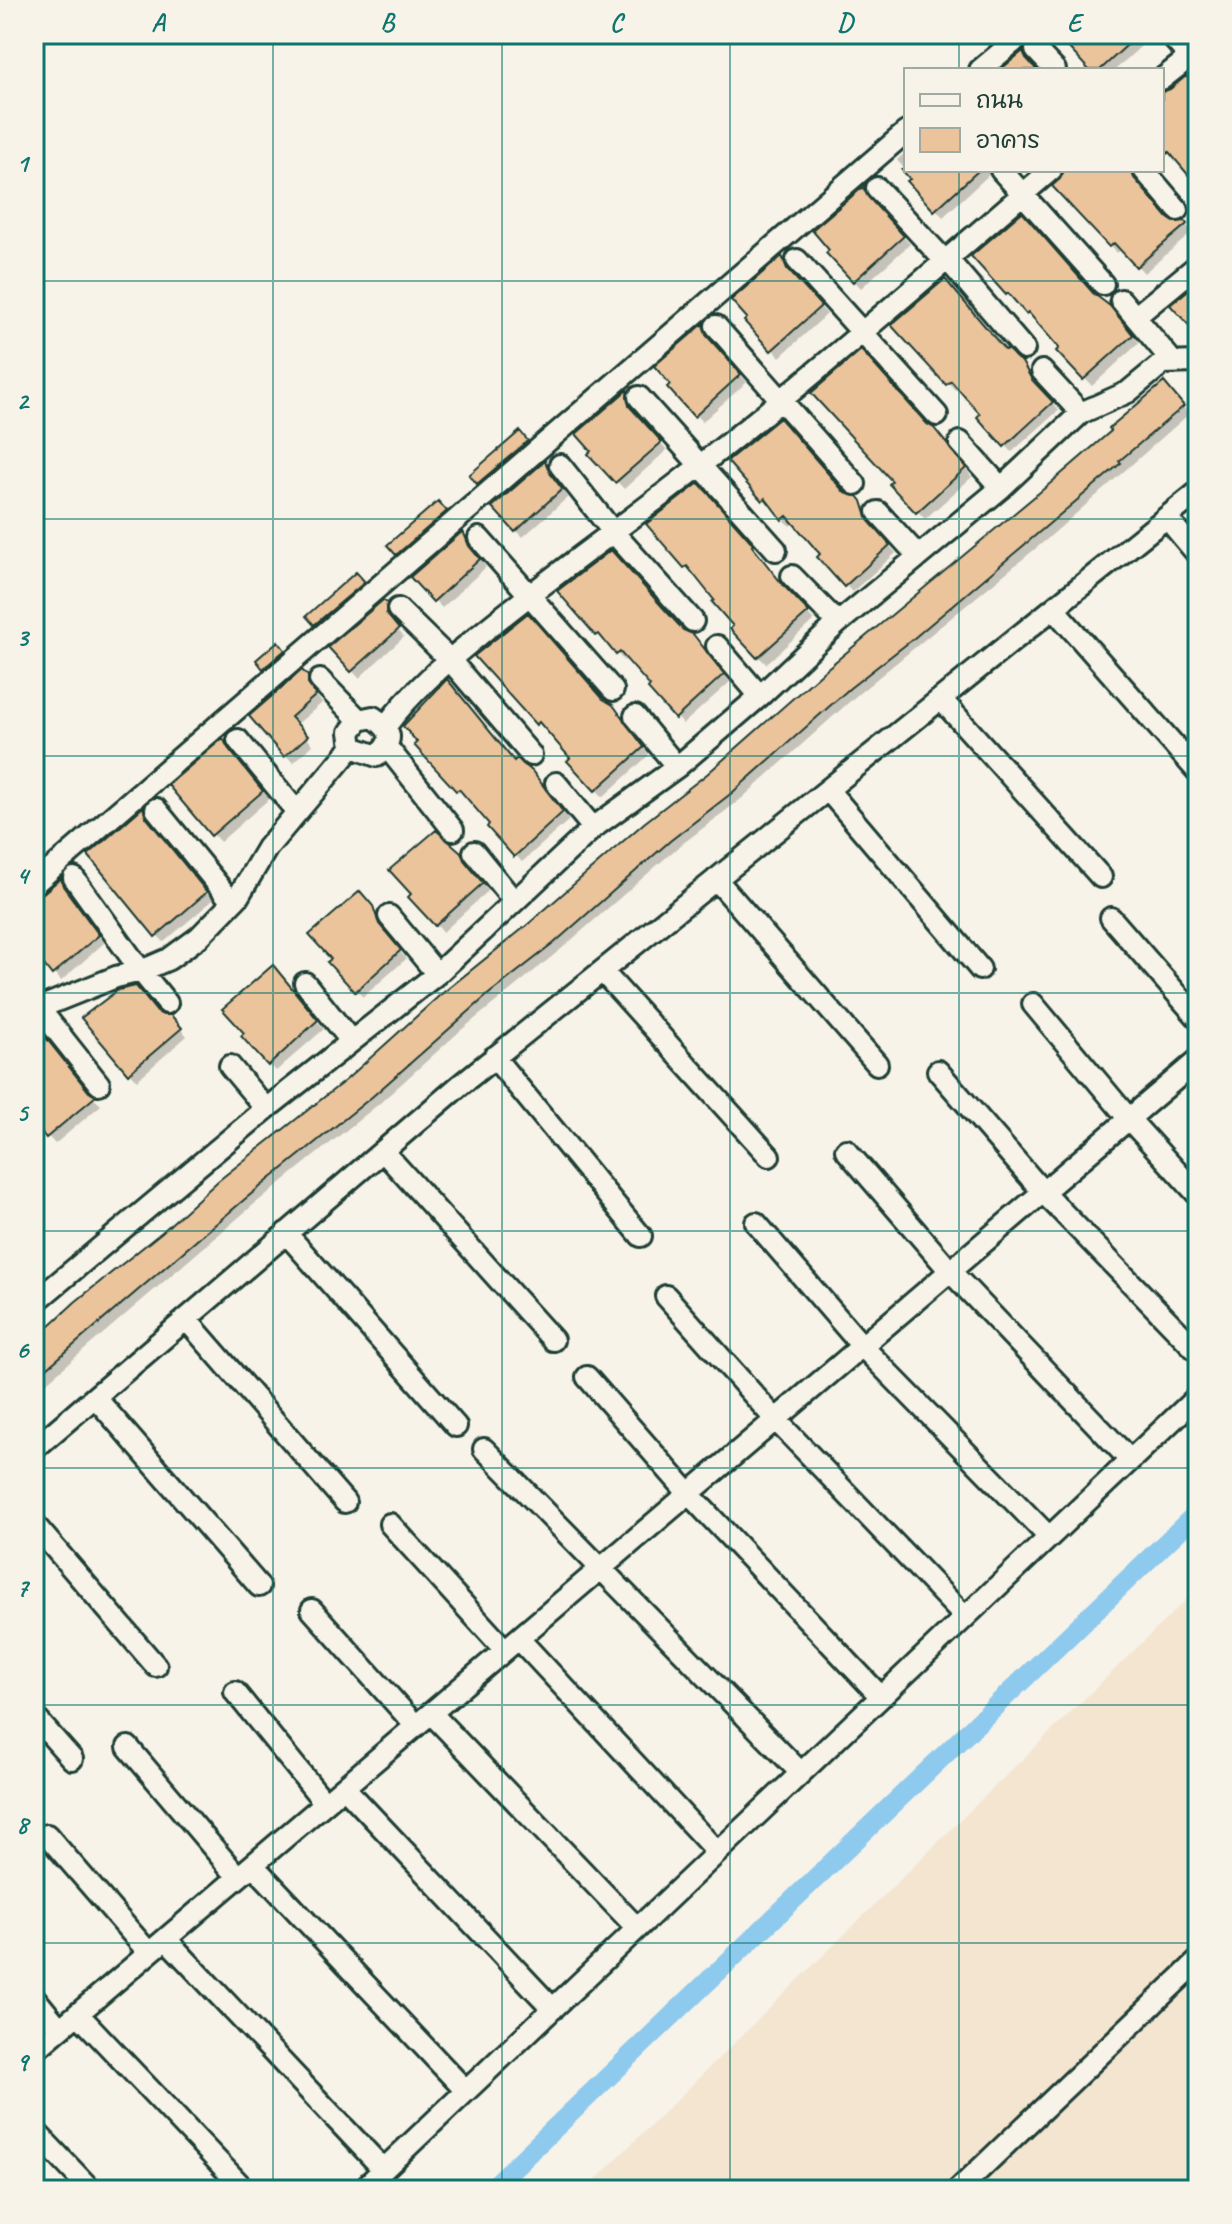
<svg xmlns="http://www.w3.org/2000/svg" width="1232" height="2224" font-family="Caveat,'Playpen Sans Thai',sans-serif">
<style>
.built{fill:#f4e5d1}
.shadow{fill:#0003}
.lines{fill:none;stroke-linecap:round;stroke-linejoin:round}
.canal{stroke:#8ec9ee;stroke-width:20}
.building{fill:#ecc49c;stroke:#1f3d34;stroke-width:2}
.street-casing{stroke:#1f3d34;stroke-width:26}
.street{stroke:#f7f3e8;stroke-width:20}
.grid{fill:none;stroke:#0f766e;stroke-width:2;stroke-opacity:0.55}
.neatline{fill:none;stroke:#0f766e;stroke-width:3}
.grid-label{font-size:26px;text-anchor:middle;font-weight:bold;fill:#0f766e}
</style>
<rect width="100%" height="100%" fill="#f7f3e8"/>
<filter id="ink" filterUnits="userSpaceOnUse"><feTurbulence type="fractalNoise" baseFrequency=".0125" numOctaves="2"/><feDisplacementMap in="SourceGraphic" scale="16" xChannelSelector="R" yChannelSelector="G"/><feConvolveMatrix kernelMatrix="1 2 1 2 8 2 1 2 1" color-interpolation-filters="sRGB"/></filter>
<g filter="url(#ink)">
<!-- built -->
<path class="built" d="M1198,1588V2190H585L991,1790Z"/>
<!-- shadow -->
<path class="shadow" d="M1065,34H1149L1151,37L1115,70H1092Z
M1162,92H1198V182L1162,142Z
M906,152V170H990L992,172L943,217L910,181L913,179L897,160Z
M1065,170H1131L1141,188L1170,222L1184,223L1193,232L1144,273L1122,249L1117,253L1055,186L1065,176Z
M862,189L874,206L910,244L861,288L829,253Z
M974,256L1095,297L1117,316L1139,343L1092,386L1059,351L1062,348L1036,319L1034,320L1008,294Z
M782,259L788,266L794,278L827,314L780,357L747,321Z
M703,327L710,333L713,344L747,382L702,422L670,387Z
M1006,352L1029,371L1039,389L1059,410L1012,452L980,417L982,414L959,387L955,390L936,370Z
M1170,392L1189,414L1046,540L857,695L741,799L677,848L560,950L460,1031L380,1103L252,1206L34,1393V1342Z
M627,393L633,399L636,415L667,450L624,489L591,454Z
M928,426L941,437L972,477L925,519L892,484Z
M520,434L534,449L486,490L472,475Z
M730,461L857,498L869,510L875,529L896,553L852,592L820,557L823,554L795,522L790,526Z
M544,464L568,497L523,537L494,507Z
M706,493L759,553L758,554L790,595L814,620L766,664L732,629L736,626L694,572L692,574L685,566Z
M445,511L452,519L404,561L390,546Z
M463,534L486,567L442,608L413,577Z
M356,575L370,590L322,631L308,616Z
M560,591L684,632L700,643L730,682L683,724L650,689L653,686L628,658L624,661Z
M386,604L393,612V618L387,611H381L404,637L359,678L331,648Z
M277,644L291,658L272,675L258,661Z
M477,657L604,702L620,715L649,755L603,797L570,761L573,759L547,729L545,730Z
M302,672L314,685V693L322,703L296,725L313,745L293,763L251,716Z
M405,726L514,763L539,780L569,820L522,862L489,827L492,824L467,795L465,797L431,761Z
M223,741L269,799L220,842L171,786Z
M143,810L149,817L153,827L213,900L164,942L157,935Z
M460,853L488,891L443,932L410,897Z
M61,880L104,943L61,981L34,950V898L43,896Z
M367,901L383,922L386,934L406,959L363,997L330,962Z
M280,975L324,1029L276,1071L244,1036Z
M159,1015L178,1025L187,1036L137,1080L83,1018Z
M34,1026L91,1096L101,1105L55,1144L34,1121Z"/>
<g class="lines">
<!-- canal -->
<path class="canal" d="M490,2190L1198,1512"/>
</g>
<!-- building -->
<path class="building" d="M1079,34H1139L1100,70H1089L1067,46Z
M1023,51L1026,58L1037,70H1000Z
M1186,76L1198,91V170L1190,177L1169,152L1162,158V92L1170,89Z
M902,170H979L934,211L907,181L910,179Z
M1064,170H1131L1134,178L1168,218L1174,222L1185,221L1187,224L1136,267L1114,243L1109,247L1052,186L1060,179Z
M863,187L868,197L904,236L853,282L826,253L829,250L812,230Z
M1022,212L1093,293L1110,306L1133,335L1083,380L1056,351L1059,348L1028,312L1026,314L1008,293L1006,295L971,256Z
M782,256L787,269L821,306L771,351L744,321L747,318L731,300Z
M945,279L1005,350L1007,349L1022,362L1032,380L1053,402L1004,447L977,417L980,414L951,381L946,385L891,325Z
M1192,287L1198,293V335L1170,305Z
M703,324L706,335L741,374L694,417L667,387L670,384L654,366Z
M861,350L927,424L934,428L966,468L916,513L889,484L892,481L811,393Z
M1164,382L1184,406L1119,461L1121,463L913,639L850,688L733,792L670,841L553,944L490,993L373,1096L245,1199L34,1379V1340L75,1302L162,1232L218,1181L347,1079L439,996L526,926L644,823L707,774L824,671L1046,487L1111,431L1109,428Z
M627,390L629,406L662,442L615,483L588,454L591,451L576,434Z
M780,418L845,493L858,496L862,501L868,520L890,545L844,587L817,557L820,554L787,516L782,520L765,498L762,501L727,461Z
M520,431L528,441L477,484L469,475Z
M545,461L550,473L562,489L515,532L492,507Z
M699,483L754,545L752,546L783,585L809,612L757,658L730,629L733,626L712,602L714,600L687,566L684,568L646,524Z
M438,501L447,511L396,555L387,545Z
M463,531L469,546L480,559L433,602L410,577Z
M611,550L683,630L693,634L724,674L675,719L648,689L650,686L620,652L616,655L599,634L596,636L557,591Z
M356,572L365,582L314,625L306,616Z
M383,600L387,603L386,613L399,629L351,672L328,647Z
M528,613L603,699L613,705L644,747L595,791L567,761L570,758L539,722L536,725L474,656Z
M278,641L285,650L263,669L256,660Z
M302,670L308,676V684L316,695L291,717L308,736L284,757L249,716Z
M447,679L514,761L517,758L532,771L563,812L514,857L487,827L489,824L459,789L456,791L414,745L417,742L403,726Z
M223,738L228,748L263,791L211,836L168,785Z
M143,807L146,817L207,892L155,937L88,855Z
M436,830L461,852L464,860L483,883L435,926L408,897L411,894L389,870Z
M61,878L63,886L99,935L52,975L34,952V897L42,894Z
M360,891L373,906L379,924L401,950L355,992L327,962L331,959L309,935Z
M273,965L318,1020L268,1066L241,1036L244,1033L222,1009Z
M136,986L157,1012L163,1015H171L182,1028L128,1074L81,1018L118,990Z
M34,1023L89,1092L96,1096L46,1138L34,1123Z"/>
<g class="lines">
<defs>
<path id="street" d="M1036,50L1055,70
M980,70L1023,34
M1162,79L1190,57L1169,34
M1001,170L1103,284
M1144,170L1178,210
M877,188L946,262
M797,260L937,415
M948,260L1024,349
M1121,300L1172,361
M1135,317L1198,265
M716,326L855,484
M1042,371L1081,413
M639,397L776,550
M960,442L1001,488
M560,465L614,533L693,621
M878,512L918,556
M1167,518L1198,555
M479,538L613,690
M792,576L838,623
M398,609L450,660L531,755
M1054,609L1198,772
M717,646L760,696
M320,680L359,720
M941,699L1101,877
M635,716L677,767
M373,717C392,730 395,740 377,756L352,747L350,732L359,720Z
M386,726C411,692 444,664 477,637C542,583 612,534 679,482C807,383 928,275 1051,170
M238,740L297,812
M387,747L453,830
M556,783L593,828
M828,790L980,969
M156,809L232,902
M474,852L513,900
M74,878L141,971L167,1003
M716,879L877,1064
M34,884L906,132
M389,916L437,974
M1111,918L1198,1018
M602,971L769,1156
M305,983L351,1041
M34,1002L99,1084
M1033,1004L1129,1119L1198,1195
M34,1010L116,977L141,971L169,959L199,937L238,897L267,848L352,747
M494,1057L641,1236
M230,1066L266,1109
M938,1071L1043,1192L1198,1352
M846,1150L950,1271L1130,1460
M383,1151L553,1340
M756,1223L862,1346L1049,1537
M286,1233L456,1426
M666,1296L776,1420L965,1617
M34,1303L266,1109L437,974L593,828L677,767L760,696L838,623L1001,488L1081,413L1128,392L1163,363L1198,362
M186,1319L345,1502
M587,1377L689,1494L881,1697
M95,1397L259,1586
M34,1449L459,1086L1198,492
M484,1449L801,1773
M34,1524L156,1666
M390,1524L505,1650
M312,1610L416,1726
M519,1639L717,1852
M235,1692L325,1803
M431,1713L637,1928
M34,1716L72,1759
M128,1747L238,1877
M344,1787L553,2009
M47,1835L149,1953
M253,1865L466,2091
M166,1939L383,2169
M34,1997L60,2029
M78,2014L245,2190
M34,2051L1198,1060
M34,2130L91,2190
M362,2190L1198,1396
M958,2190L1198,1961"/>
</defs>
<!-- street casing -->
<use href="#street" class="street-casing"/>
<!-- street -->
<use href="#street" class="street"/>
</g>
</g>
<!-- grid -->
<path class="grid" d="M273,34V2190M502,34V2190M730,34V2190M959,34V70M959,170V2190M34,281H1198M34,519H1198M34,756H1198M34,993H1198M34,1231H1198M34,1468H1198M34,1705H1198M34,1943H1198"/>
<!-- margin -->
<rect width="1232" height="2224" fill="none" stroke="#f7f3e8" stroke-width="88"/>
<!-- legend -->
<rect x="904" y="68" width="260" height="104" fill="#f7f3e8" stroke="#a1aaa0" stroke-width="2"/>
<rect x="920" y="94" width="40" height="12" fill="#f7f3e8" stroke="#a1aaa0" stroke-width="2"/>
<text x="976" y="108" font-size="24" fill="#1f3d34">ถนน</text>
<rect x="920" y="128" width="40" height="24" fill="#ecc49c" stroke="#a1aaa0" stroke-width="2"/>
<text x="976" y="148" font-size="24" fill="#1f3d34">อาคาร</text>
<rect x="44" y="44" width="1144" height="2136" class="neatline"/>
<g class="grid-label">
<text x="158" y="31">A</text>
<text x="387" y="31">B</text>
<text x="616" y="31">C</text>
<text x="845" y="31">D</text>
<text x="1074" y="31">E</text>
<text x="22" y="172">1</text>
<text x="22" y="409">2</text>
<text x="22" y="646">3</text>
<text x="22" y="884">4</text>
<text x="22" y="1121">5</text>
<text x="22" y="1358">6</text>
<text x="22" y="1596">7</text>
<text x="22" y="1833">8</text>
<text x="22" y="2070">9</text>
</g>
</svg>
